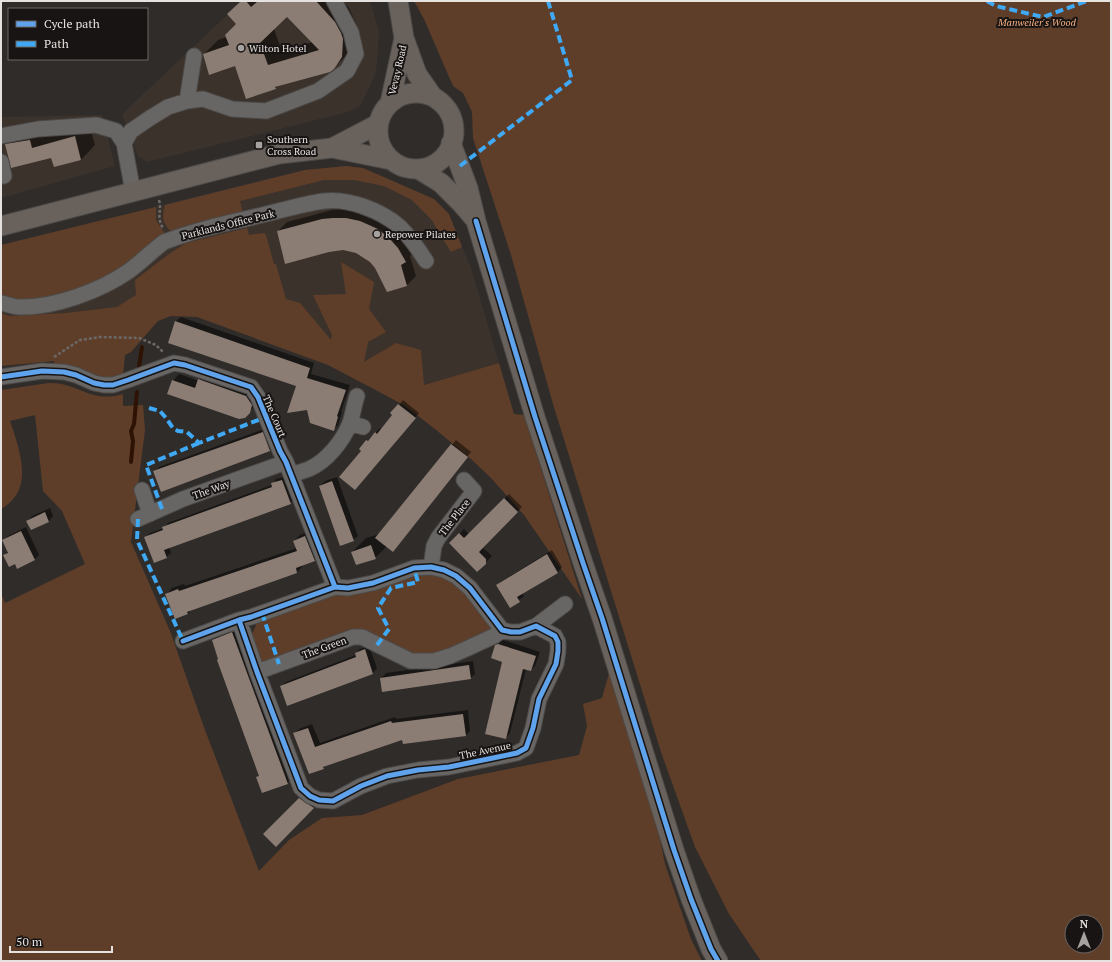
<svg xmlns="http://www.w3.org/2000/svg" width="1112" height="962" font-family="'PT Serif',serif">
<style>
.built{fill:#3c322c}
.green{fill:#5f3e29;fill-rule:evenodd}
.shadow{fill:#0007;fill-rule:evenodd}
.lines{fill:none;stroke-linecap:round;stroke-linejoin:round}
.stream{stroke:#2e1304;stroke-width:4}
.building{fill:#8c7d74;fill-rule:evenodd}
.minor-casing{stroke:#4c4a48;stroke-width:17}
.major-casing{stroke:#4c4a48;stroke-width:21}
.path{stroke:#6b6967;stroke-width:2.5;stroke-dasharray:3 2;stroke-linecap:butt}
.minor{stroke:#686664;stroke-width:15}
.major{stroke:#69625c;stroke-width:19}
.quiet{stroke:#3fa9f5;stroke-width:4;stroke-dasharray:8 4;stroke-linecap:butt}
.cycleway-casing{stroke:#171413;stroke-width:8}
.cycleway{stroke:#60a3ed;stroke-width:5}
.poi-dot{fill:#a6a2a0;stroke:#171413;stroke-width:1.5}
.labels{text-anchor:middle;stroke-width:4;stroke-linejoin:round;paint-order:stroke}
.park-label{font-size:10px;font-style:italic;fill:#f8b082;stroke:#171413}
.poi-label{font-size:10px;fill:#e6e2df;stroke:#171413;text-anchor:start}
.street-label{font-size:10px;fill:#e6e2df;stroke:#171413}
</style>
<rect width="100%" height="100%" fill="#2f2c2a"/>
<!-- built -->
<path class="built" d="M242,1H370L379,32L376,73L360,106L348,112L147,162L138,156L122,114Z
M102,115L115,166L1,198V117Z
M346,166L363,168L434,199L449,214L472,271L499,363L387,396L328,365L197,317L171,316L158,321L1,320V245L305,170Z"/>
<!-- green -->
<path class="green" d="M414,1H1111V961H761L729,914L695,847L661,752L553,404L511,255L473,138L472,112L463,93L453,86L424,19ZM1072,922H1096V946H1072Z
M346,166L363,168L434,199L449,214L462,247L451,252L431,219L412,200L384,186L354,180H324L240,201L243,213L171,232C162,221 162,219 165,205L305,170Z
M156,207V220L165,234L129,267L64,297L15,301L1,296V245Z
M247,228L249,235L264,233L266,235L274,264H276L286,299L300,303L331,340L332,335L313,295L346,294L341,262L374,282L369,309L386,332L368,342L364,362L396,343L421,350L424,385L499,363L514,414L524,415L582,599L524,515L490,477L472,460L435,429L405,406L387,396L328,365L197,317L171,316L158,321L131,352L125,355L123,376L103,379L73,367L52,364L55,361L1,366V313L9,316L66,313L117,307L136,295L135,280L169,254L186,243Z
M49,383C78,382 90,404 123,394V406L143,405L145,430L131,542L170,631L205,730L259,871L289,840L322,818L362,815L458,779L579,755L587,726L583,704L602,698L609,673L655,815L665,864L691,939L702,961H1V593L5,603L85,564L62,511L43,491L35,415L10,421C20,451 35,490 1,509V390Z
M428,573L450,579L471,597L491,627L489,631L436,654L416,657L367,635L261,663L252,634L257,623L262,620L334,594L406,576Z"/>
<!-- shadow -->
<path class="shadow" d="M242,1H343L349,8L357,25L356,42L348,54L333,68L278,86L275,88L236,65L204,54L218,40L227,37L237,24ZM287,16L313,42L282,51L274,29Z
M89,123L95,145L81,160L52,157L6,145L20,131Z
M343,209H356L398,229L415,252L410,256L416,276L407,285L388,291L376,267L371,261L356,252L278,231L287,222L332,210Z
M181,317L314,363L311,374L350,385L341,412H342L338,425L333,430L308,409L297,386L170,343L176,321Z
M206,373L252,390L256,405L244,417L173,381L179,374L199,381Z
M403,400L419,413L387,452L362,451L360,449L380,428L382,430L394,414L392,413Z
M267,428L274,445L269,450L154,472L159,467Z
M456,440L471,452L397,546H387L375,558L352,552L366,538L380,534Z
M287,476L295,498L290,503L169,547L171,553L166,557L145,538L150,533L164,528L168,523L272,485L276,479Z
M337,477L358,536L353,540L320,486L325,481Z
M509,494L522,507L482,547L492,556L477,571L450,543L464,529L469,534Z
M50,508L53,516L49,521L31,529L28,521L32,516Z
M26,527L39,555L34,560L15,563L4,555L9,551L4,540L8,536Z
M311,531L320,554L315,560L302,565L303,566L297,572L192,609L188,614L176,618L167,594L172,588L184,584L185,586L297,548L294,541L300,535Z
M552,550L562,567L558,572L522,593L524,596L510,607L497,585L502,581Z
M236,629L292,778L287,783L257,777L260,775L213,640L217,636Z
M503,640L540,652L535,666L531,670L526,669L510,733L506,738L504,661L496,646Z
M369,646L377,668L373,673L281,686L286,682L356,655V653L360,649Z
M473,661L475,674L470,678H381L386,673Z
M468,710L470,731L466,735L403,738L326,765L323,768L294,734L299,729L312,724L320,743L395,717L396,719Z
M304,794L317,803L276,846L264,834Z"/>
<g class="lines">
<!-- stream -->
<path class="stream" d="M139,367L142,347
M131,462L133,441L131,431L134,424L137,392"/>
</g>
<!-- building -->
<path class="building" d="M241,1H246L251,7L258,1H316L335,22L341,33L343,39L342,57L334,69L330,72L275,87L276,89L246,99L235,66L209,75L203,54L229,45L225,35L236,24L227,14ZM287,17L319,50L268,65L260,43Z
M75,136L81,160L54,167L51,158L11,168L5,144L30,140L32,148Z
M333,218H346L360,221L378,229L389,238L398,248L406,262L401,265L407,286L387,292L375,268L370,262L356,253L343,250L329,252L285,264L277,231L322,219Z
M175,321L310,368L307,378L346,390L337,416L338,417L334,431L310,423L307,410L287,413L296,386L168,343Z
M198,379L246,396L252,405L250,413L245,418L239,419L167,394L172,380L195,388Z
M398,404L416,418L355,490L339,477L361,451L359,449L366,440L368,441L375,432L377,434L392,415L390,413Z
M263,432L270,451L161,492L153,471Z
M451,444L468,457L393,552L375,538Z
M282,480L291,504L164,550L167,558L154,563L144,537L163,530L162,527L272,487L271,483Z
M332,481L354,541L340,546L319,486Z
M504,498L518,512L479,552L486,559V564L477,572L449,543L459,533L464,538Z
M45,512L49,522L31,530L26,521Z
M21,531L35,560L17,569L15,564L9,567L3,555L8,553L2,540Z
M305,536L315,561L296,568L297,573L187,612L188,614L175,619L165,594L178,589L179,591L297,551L293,541Z
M371,545L376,559L356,565L351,552Z
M547,554L558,573L517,597L520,602L510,608L496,585Z
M232,632L288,784L262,793L256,777L259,776L217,660L218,659L212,640Z
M498,644L536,656L531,671L523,669L506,739L485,734L502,662L491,658L495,645Z
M365,649L373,674L287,706L280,686L356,657L355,653Z
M469,665L471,679L382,692L380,678Z
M463,714L466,736L403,744L402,740L323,767L324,769L309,774L293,733L308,728L315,747L391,721L392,723Z
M299,798L314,808L276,847L263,834Z"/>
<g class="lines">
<defs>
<path id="minor" d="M187,101L194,56
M1,136L38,129L96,125L116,131L124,143
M1,162L4,176H1
M133,192L124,143L131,131L150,118L168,107L187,101L203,99L232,109L266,111L318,91L347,71L356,54L351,32L334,1
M1,303C7,304 13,307 19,307C54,308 100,291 129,271C141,262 152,251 164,242C195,230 227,223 258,216C280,211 302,204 324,201C349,198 382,211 400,227C410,237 419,250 426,261
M1,377L42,371L64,372L76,375L94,383L104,385H113L128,380L174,363L185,365L251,387L258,397L280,451L286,462L335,587L251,617L239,620L183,641
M350,423L363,427
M291,475C297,473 303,471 309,469C327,461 343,441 350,423C353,414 354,405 357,396
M142,490L150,514
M138,519L183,499L286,462
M431,567L434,546L438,538L474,491L464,480
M239,620L257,672L301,788L310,796L319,800L333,801L361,786L387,776L418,770L449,767L493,758L517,753L526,748L533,728L539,699L556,664L558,651V642L555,636L536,626L520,632H511L502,630L470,588L456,576L444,570L431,567L414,568L373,583L348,588L335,587
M536,626L565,604
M257,672L353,637H362L411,661H434L450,656L466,649L494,636L502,630"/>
<path id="major" d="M398,1L404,38L417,74L433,97
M378 131a38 38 0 1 1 76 0a38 38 0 1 1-76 0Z
M390,103L404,38
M451,143L468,188L476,221L535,417L583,563L602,618L674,850L691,899L711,949L718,961
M332,148L378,124
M418,169L441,183L461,203L474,218
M1,226L279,154L332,148L391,160"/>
</defs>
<!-- minor casing -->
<use href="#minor" class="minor-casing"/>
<!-- major casing -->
<use href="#major" class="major-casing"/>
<!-- path -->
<path class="path" d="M159,200C162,211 156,217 163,228
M54,357L80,340L100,337L139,338L156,345L163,352"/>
<!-- minor -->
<use href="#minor" class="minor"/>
<!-- major -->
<use href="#major" class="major"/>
<!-- quiet -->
<path class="quiet" d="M987,1L996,6L1043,17L1087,1
M460,166L572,80L548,1
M149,408L160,411L166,418L173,428L178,431L187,432L199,443L266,417
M162,509L146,465L199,443
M138,519L137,540L183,641
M262,613L279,664
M377,645L389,629L378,608L391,588L418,582L414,568"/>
<defs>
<path id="cycleway" d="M476,221L535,417L583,563L602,618L674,850L691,899L711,949L718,961
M1,377L42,371L64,372L76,375L94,383L104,385H113L128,380L174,363L185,365L251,387L258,397L280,451L286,462L335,587L251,617L239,620L183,641
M239,620L257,672L301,788L310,796L319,800L333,801L361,786L387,776L418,770L449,767L493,758L517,753L526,748L533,728L539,699L556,664L558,651V642L555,636L536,626L520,632H511L502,630L470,588L456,576L444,570L431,567L414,568L373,583L348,588L335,587"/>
</defs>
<!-- cycleway casing -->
<use href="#cycleway" class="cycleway-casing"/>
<!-- cycleway -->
<use href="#cycleway" class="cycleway"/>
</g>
<!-- markers -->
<g class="poi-dot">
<circle cx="241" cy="48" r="4"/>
<rect x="255" y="141" width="8" height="8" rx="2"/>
<circle cx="377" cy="234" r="4"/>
</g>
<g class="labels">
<!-- park labels -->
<g class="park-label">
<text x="1037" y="26">Manweiler's Wood</text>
</g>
<!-- poi labels -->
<g class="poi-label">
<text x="249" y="52">Wilton Hotel</text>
<text x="267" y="143">Southern<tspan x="267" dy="12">Cross Road</tspan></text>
<text x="385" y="238">Repower Pilates</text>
</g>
<!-- street labels -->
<g class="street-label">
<text transform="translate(397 70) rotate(-77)" y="4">Vevay Road</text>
<text transform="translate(228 224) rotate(-14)" y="4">Parklands Office Park</text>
<text transform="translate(275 416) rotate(67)" y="4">The Court</text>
<text transform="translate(211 489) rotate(-20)" y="4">The Way</text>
<text transform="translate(454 517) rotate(-52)" y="4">The Place</text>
<text transform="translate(324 647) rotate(-20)" y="4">The Green</text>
<text transform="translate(485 750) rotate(-12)" y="4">The Avenue</text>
</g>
</g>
<!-- border -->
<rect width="1112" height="962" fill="none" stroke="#e6e2df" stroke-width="4"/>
<!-- legend -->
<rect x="8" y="8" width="140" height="52" fill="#171413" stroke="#6a6665"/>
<rect x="16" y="21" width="20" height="6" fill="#60a3ed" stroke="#6a6665"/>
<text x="44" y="28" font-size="12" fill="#e6e2df">Cycle path</text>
<rect x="16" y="41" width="20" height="6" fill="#3fa9f5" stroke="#6a6665"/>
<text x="44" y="48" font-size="12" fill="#e6e2df">Path</text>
<!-- north arrow -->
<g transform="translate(1084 934)"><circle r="19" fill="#171413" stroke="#6a6665"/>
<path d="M0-3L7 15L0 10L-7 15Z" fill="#a6a2a0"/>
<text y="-6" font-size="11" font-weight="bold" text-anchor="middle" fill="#e6e2df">N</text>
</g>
<!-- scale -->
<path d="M10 946v6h102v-6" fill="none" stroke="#e6e2df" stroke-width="2"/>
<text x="16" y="946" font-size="12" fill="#e6e2df" stroke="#171413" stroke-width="3" paint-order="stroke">50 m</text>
</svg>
